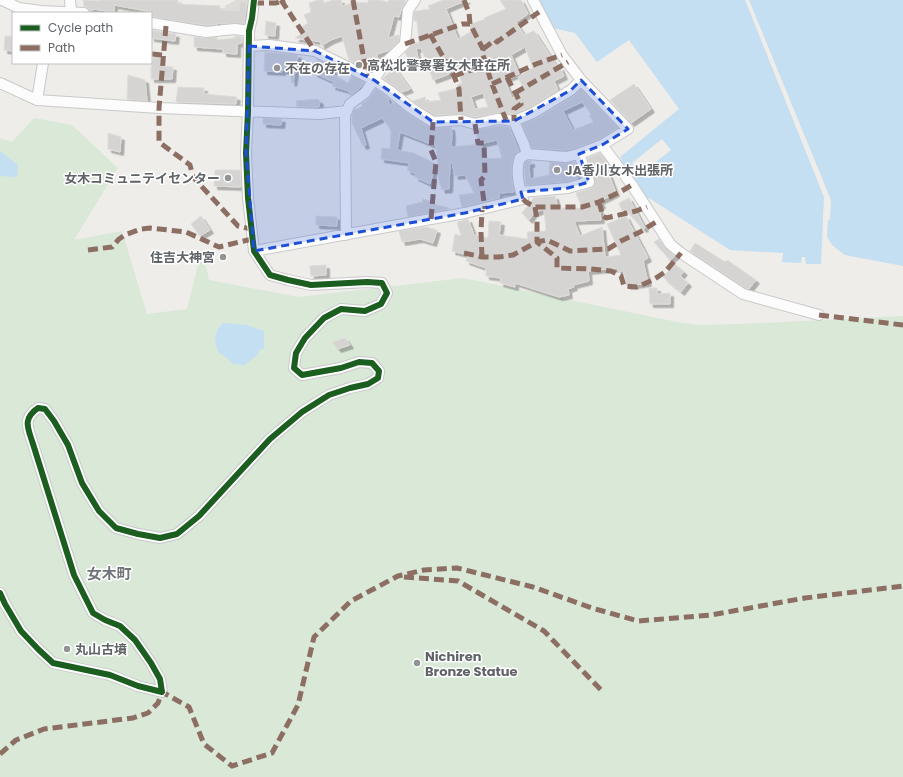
<svg xmlns="http://www.w3.org/2000/svg" width="903" height="777" font-family="Poppins,'Noto Sans JP',sans-serif">
<style>
.education{fill:#dedcd9}
.green{fill:#d9e8d7}
.water{fill:#c4def2}
.building{fill:#d5d4d3;stroke:#dedcd9;fill-rule:evenodd;filter:url(#shadow)}
.lines{fill:none;stroke-linecap:round;stroke-linejoin:round}
.minor-casing{stroke:#c9c9c9;stroke-width:12}
.minor{stroke:#fcfcfc;stroke-width:10}
.quiet{stroke:#8d6e63;stroke-width:5;stroke-dasharray:10 5;stroke-linecap:butt}
.cycleway-casing{stroke:#fff;stroke-width:8}
.cycleway{stroke:#1b5e20;stroke-width:6}
.marked{fill:#1d4ed8;fill-opacity:0.2;stroke:#1d4ed8;stroke-width:3;stroke-dasharray:8 5;stroke-linejoin:round}
.poi-dot{fill:#929395;stroke:#fff;stroke-width:1.5}
.labels{text-anchor:middle;stroke-width:3;stroke-linejoin:round;paint-order:stroke}
.poi-label{font-size:13px;font-weight:bold;fill:#606367;stroke:#fff;text-anchor:start}
.quarter-label{font-size:15px;font-weight:bold;fill:#717579;stroke:#fff}
</style>
<defs>
<filter id="shadow"><feDropShadow dx="3.5" dy="3.5" stdDeviation="0" flood-color="#0004"/></filter>
</defs>
<rect width="100%" height="100%" fill="#eeedea"/>
<!-- education -->
<path class="education" d="M236,0H250L248,27L222,25L225,6Z"/>
<!-- green -->
<path class="green" d="M34,118L72,125L118,168L74,240L122,231L147,314L187,309L202,248L209,280L298,297L463,278L677,322L698,325L740,324L903,316V777H0V138L12,142Z"/>
<!-- water -->
<path class="water" d="M534,0H745L824,197L821,264H806L805,257H802L801,263L782,262L783,253L730,250L649,198L648,199L644,195L640,190L641,189L639,186L638,187L632,178L634,177L632,175L638,170L641,174L671,150L662,139L632,163L635,166L629,171L627,169L626,170L620,161L622,160L620,157L679,109L629,40L597,62L575,33L548,27Z
M749,0H903V266L845,255L833,246L827,237L828,220L830,219L831,200Z
M0,151L18,165L17,177L0,176Z
M223,323L247,325L264,331V349L259,350L258,354L245,365L233,364L226,357L219,353L216,345L215,336L218,329Z"/>
<!-- building -->
<path class="building" d="M83,0L99,1V0H178L177,4L220,6L219,10L239,11L240,1L247,3L244,24L236,23L223,24L218,23V24L206,25L151,17V13H147V11L114,5V12L93,9V10H89L87,7L84,6Z
M318,0H323L324,3L333,0H341L342,6L355,2L368,3V0H379L388,2L389,0H406L402,7L399,17L394,16L388,38L399,35V41L390,50L377,54L378,62L374,67L367,69L349,60L342,36L331,40L321,46V42L311,40L309,37L306,40L295,38L304,32L302,27L308,23L304,15L311,12L309,3Z
M443,0H467L446,9L458,39L472,31L469,25L485,19L484,18L506,9L500,0H521L528,14L516,22L524,35L534,31L558,68L560,67L564,76L554,81L558,90L530,107L513,114L497,113L475,117L461,114L435,115L415,103L413,101L425,97L426,102L441,100L438,93L458,88L457,85L462,83L458,71L453,73L452,71L447,75L433,80L421,48L416,49L418,58L409,60L405,53L409,49L411,45L419,42L417,21H414V12L416,11L430,9L428,6ZM525,47L533,68L518,77L524,90L512,98L504,79L519,74L511,55ZM483,93L488,107L475,109L471,97Z
M266,21L276,23L275,36L265,35Z
M151,30L176,34L175,41L151,38Z
M5,36H13V51L4,50Z
M234,36L242,37V43L237,44V54L223,53V49L194,47V37L205,38L217,37V40L235,38Z
M265,52L298,55L293,83H292L290,71L282,70V72L264,71Z
M154,56L161,57V66L173,67L172,79H151V68Z
M317,59L334,68L332,74L348,83L352,76L364,82L360,88L352,94L346,90L332,86L334,82L314,73Z
M395,68L410,89L402,92L383,78Z
M128,75L145,80L147,101L127,99Z
M634,84L651,109L631,123L610,100Z
M178,87L204,88V94L237,97L236,104L176,102Z
M376,89L388,98L389,105L395,103L407,113L430,127L433,128L451,127L452,135L451,147L482,144L483,159L502,158L497,140L479,144L475,130L498,126L509,127L519,151L514,156L511,167L512,179L514,192L499,193V198L462,207L459,195L474,193L465,175L455,176L452,162H450L449,189L442,190L435,166L430,184L415,177L416,174L407,170L410,163L381,159L382,148L390,149L391,130L382,118L361,128L366,145L363,146L352,123V116L354,110L363,106L361,104L369,98ZM400,132L436,146L438,165L414,153L397,150Z
M581,89L618,128L599,139L577,148L566,150L532,148L522,124L536,119L574,96ZM582,102L591,114L589,116L594,122L573,130L563,111Z
M317,99L320,101L319,107H297L296,101Z
M263,118L282,119L281,125L263,124Z
M108,133L121,137L120,152L108,149Z
M600,153L613,170L608,172L616,193L600,201L602,205L599,206L601,220L574,221L580,236L602,227L605,257L621,255L607,224L626,216L648,258L643,261L648,283L627,286L623,270L619,272L617,268L588,271L589,281L573,285L574,287L568,289L569,295L559,297L515,283V287L500,283L501,278L486,276V268L466,261L468,255L452,251L455,234L461,236L457,222L468,219L474,235L488,238L489,221L501,222L499,235L528,239L527,232L546,231L544,209L534,213L529,220L522,213L533,199V198L555,196L558,209L564,208H582L576,193L591,188L594,186L595,183L587,158Z
M528,161H531V164H529L530,179L549,175L550,162L566,163L575,162L576,164H573L578,178L567,182L526,185L524,168L525,162Z
M215,170H240L241,187L214,186Z
M629,198L645,228L643,229L625,209L622,211L619,203Z
M423,199L433,202L432,204L446,207L449,208V209L408,217L406,206L422,202Z
M201,216L210,230L200,236L191,224Z
M316,216L337,217V226L316,225Z
M426,227L437,230L433,243L420,239L402,242L399,231Z
M659,239L666,249L675,256L670,260L654,242Z
M695,243L725,262L727,260L756,280L749,289L746,288L690,251Z
M675,264L684,272L680,276L688,283L681,292L663,277Z
M326,265V275L311,276L310,266Z
M649,288H657V294L670,293V304H650Z
M345,338L350,345L338,349L332,342Z"/>
<g class="lines">
<defs>
<path id="minor" d="M2,0L19,8L41,11L84,13
M70,0L71,12
M533,0L562,55L581,80L628,129L602,145L632,185L670,244L681,253L743,294L819,315
M151,23L206,32L235,29L249,31
M249,46L269,45L315,51L374,80L390,91L411,108L433,122L461,120L475,124L498,119L514,121L533,113L571,90L581,80
M0,83L37,100L159,108L319,114L347,111
M37,100L43,63
M514,121L519,133L524,144L527,154
M521,192L568,188L589,182L579,154
M346,235L345,115L350,104L365,93L385,63L405,44L408,10L415,0
M254,251L431,219L465,213L523,199C519,187 515,170 520,158L527,154L566,157L579,154L602,145
M0,593L5,604L21,631L38,649L53,663L110,675L138,686L162,692L160,679L151,663L135,640L120,626L105,620L93,613L74,575L33,444C28,428 22,419 38,408L45,409L54,421L68,445L82,483L99,511L116,528L138,534L160,538L177,534L199,516L270,439L302,412L329,395L350,388L368,384L378,378L379,371L372,363L359,362L341,368L302,375L294,368L296,353L305,338L324,318L341,309L365,311L381,304L387,293L382,283L367,282L311,285L288,280L270,275L254,251L248,198L246,153L248,111L249,31L252,18L254,0"/>
</defs>
<!-- minor casing -->
<use href="#minor" class="minor-casing"/>
<!-- minor -->
<use href="#minor" class="minor"/>
<!-- quiet -->
<path class="quiet" d="M281,0L315,51
M353,0L367,76
M464,0L469,13L470,24L483,49L482,52L492,84L506,120
M254,3H276L285,0
M166,26L159,108V142L190,165L193,177L238,226L251,229
M430,34L454,76L459,89L461,120
M405,44L462,24H470
M483,49L495,40L497,42L539,12
M152,54L163,55
M454,76L486,65
M507,77L521,104L514,109V121
M492,84L536,64L562,55
M515,93L568,62
M475,124L478,143H484L485,176L481,180L485,209
M523,199L526,202L535,207H582L599,202L620,192L632,185
M599,202L603,216L606,218L636,211L647,207
M535,207L537,220V242L557,258V268L591,269L611,271L621,276L624,286L637,287L653,280L665,272L681,253
M431,219L436,162L431,150L433,122
M88,250L112,247L119,239L125,235L141,229L150,228L186,232L219,247L252,239
M464,253L482,257H499L513,255L537,242L547,240L570,251L608,249L621,241L640,232L656,222
M482,257L481,232L482,210
M819,315L903,325
M404,577L458,581L544,631L602,691
M0,754L16,740L44,729L133,718L148,713L158,703L162,692L189,707L204,744L232,766L272,753L298,705L314,637L351,601L398,576L424,570L457,568L533,587L592,608L638,621L711,615L805,598L903,586"/>
<defs>
<path id="cycleway" d="M0,593L5,604L21,631L38,649L53,663L110,675L138,686L162,692L160,679L151,663L135,640L120,626L105,620L93,613L74,575L33,444C28,428 22,419 38,408L45,409L54,421L68,445L82,483L99,511L116,528L138,534L160,538L177,534L199,516L270,439L302,412L329,395L350,388L368,384L378,378L379,371L372,363L359,362L341,368L302,375L294,368L296,353L305,338L324,318L341,309L365,311L381,304L387,293L382,283L367,282L311,285L288,280L270,275L254,251L248,198L246,153L248,111L249,31L252,18L254,0"/>
</defs>
<!-- cycleway casing -->
<use href="#cycleway" class="cycleway-casing"/>
<!-- cycleway -->
<use href="#cycleway" class="cycleway"/>
</g>
<!-- marked area -->
<path class="marked" d="M249,46L315,51L374,80L433,122L514,121L571,90L581,80L628,129L602,145L579,154L589,182L568,188L521,192L523,199L465,213L254,251L246,153Z"/>
<!-- markers -->
<g class="poi-dot">
<circle cx="359" cy="65" r="4"/>
<circle cx="277" cy="68" r="4"/>
<circle cx="557" cy="170" r="4"/>
<circle cx="228" cy="178" r="4"/>
<circle cx="223" cy="257" r="4"/>
<circle cx="67" cy="649" r="4"/>
<circle cx="417" cy="663" r="4"/>
</g>
<g class="labels">
<!-- poi labels -->
<g class="poi-label">
<text x="367" y="70">高松北警察署女木駐在所</text>
<text x="285" y="73">不在の存在</text>
<text x="565" y="175">JA香川女木出張所</text>
<text x="220" y="183" text-anchor="end">女木コミュニテイセンター</text>
<text x="215" y="262" text-anchor="end">住吉大神宮</text>
<text x="75" y="654">丸山古墳</text>
<text x="425" y="661">Nichiren<tspan x="425" dy="15">Bronze Statue</tspan></text>
</g>
<!-- quarter labels -->
<g class="quarter-label">
<text x="109" y="579">女木町</text>
</g>
</g>
<!-- legend -->
<rect x="12" y="12" width="140" height="52" fill="#ffffff" stroke="#bfc1c2"/>
<rect x="20" y="25" width="20" height="6" fill="#1b5e20" stroke="#bfc1c2"/>
<text x="48" y="32" font-size="12" fill="#606367">Cycle path</text>
<rect x="20" y="45" width="20" height="6" fill="#8d6e63" stroke="#bfc1c2"/>
<text x="48" y="52" font-size="12" fill="#606367">Path</text>
</svg>
